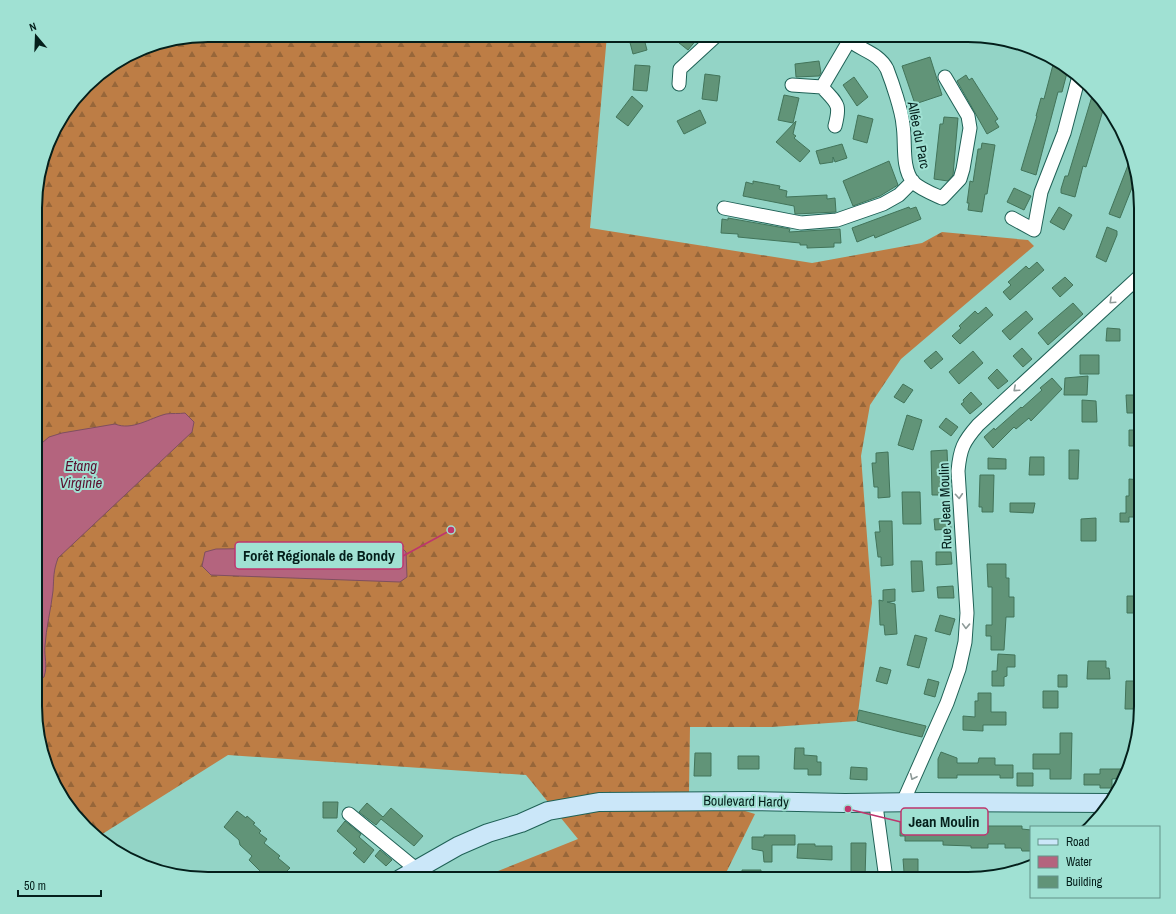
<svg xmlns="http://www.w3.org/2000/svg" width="1176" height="914" font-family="'Archivo Narrow',sans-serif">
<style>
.forest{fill:url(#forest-firs)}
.water{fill:#b4647e;stroke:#7f4f60}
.building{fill:#619478;stroke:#42745a}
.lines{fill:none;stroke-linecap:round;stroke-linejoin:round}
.street-casing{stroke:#1f6156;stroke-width:15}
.secondary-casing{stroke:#1f6156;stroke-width:20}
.street{stroke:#fff;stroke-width:13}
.secondary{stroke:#cbe7f9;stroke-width:18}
.oneway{stroke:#8e9a98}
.labels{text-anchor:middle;stroke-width:4;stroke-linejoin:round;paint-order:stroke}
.street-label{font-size:14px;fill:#041f1b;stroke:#a0e1d3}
.water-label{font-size:15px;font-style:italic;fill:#5b1030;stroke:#a0e1d3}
.rim{fill:none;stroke:#041f1b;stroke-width:2}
.leader{fill:none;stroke:#bf356e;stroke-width:1.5}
.callout-dot{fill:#bf356e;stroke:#a0e1d3;stroke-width:1.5}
.callout{fill:#a0e1d3;stroke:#bf356e;stroke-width:1.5}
.callout-label{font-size:15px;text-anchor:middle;font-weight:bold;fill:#041f1b}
</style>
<defs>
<pattern id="forest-firs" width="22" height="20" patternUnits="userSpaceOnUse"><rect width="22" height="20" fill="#bd7d45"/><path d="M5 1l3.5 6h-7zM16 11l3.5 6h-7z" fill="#976639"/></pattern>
</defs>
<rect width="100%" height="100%" fill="#93d4c6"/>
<!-- forest -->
<path class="forest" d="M208,35H607L590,228L812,263L922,243L942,232L1028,240L1034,246L901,359L870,405L861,456L872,603L857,721L772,727H690L689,794L755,814L723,879H478L578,839L526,775L228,755L96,838L53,783L35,718L37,185L58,122L94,78L152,44Z"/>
<!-- water -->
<path class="water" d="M185,413L194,422L192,432L58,558C53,572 54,577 53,591C51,609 46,628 45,646C44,658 48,665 44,677L35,682L36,448L49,437L62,433L115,424C132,431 150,418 166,414C172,413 179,414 185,413Z
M401,547L406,552L407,577L400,582L211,575L202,566L205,552L216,549Z"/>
<!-- building -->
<path class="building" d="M628,35H643L647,50L633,54Z
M669,35H692L697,39L688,50Z
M930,57L942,95L915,104L902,66Z
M819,61L821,73L819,76L796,77L795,64Z
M1054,61L1068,69L1062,92H1058L1036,175L1021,170L1037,116H1036L1041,98L1044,99Z
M635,65L650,66L647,91L633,90Z
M705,74L720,76L717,101L702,99Z
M966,75L969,80L972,78L998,119L995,121L999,127L987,134L957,81Z
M854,77L868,97L857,106L843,85Z
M1093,93L1104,107L1086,167L1083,166L1075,197L1061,193V189L1065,176H1068Z
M784,95L799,98L793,123L778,120Z
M632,96L643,106L628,126L616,117Z
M700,110L706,123L684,134L677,121Z
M858,115L873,119L867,143L853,139Z
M944,117L958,118L953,175L948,181L934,179L940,124H943Z
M796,121L793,134L796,136L794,138L810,151L800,162L776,142Z
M982,143L995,145L987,194H985L982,212L968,210L969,203H967L970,181L973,182L978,149H981Z
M842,144L847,158L835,162L833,157V162L820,164L816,151Z
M1130,160L1135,180L1120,218L1109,214Z
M889,161L898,185L880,196L853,206L843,181Z
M753,181L780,186L779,189L787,191L786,197L827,195V199L835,198L836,212L796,214H795L794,206L743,196L746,182L753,184Z
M1014,188L1031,196L1024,210L1007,202Z
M909,207L910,209L916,207L921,219L875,238L874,235L857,242L852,228Z
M1059,207L1072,215L1064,230L1050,222Z
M728,218L790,229L789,232L840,229L841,243H834V247L807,248V245H800V243L738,237V234L721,233L722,219L728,220Z
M1107,227L1117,231V235L1106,262L1096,257Z
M1037,262L1044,270L1010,300L1003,292L1011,285L1008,282L1026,266L1029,269Z
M1065,277L1073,285L1060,297L1052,288Z
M1073,303L1083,314L1048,345L1038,333Z
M986,307L993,315L960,344L952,336L961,328L959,326L975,311L978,314Z
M1026,311L1033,319L1010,340L1002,331Z
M1107,328L1120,329V341H1106Z
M1022,348L1032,359L1023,367L1013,356Z
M936,351L943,359L931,369L924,361Z
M973,351L983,363L959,384L949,372Z
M1080,355H1099V374H1080Z
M997,369L1008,381L998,389L988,378Z
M1088,376L1087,395H1064L1065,378Z
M1052,378L1062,389L1031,421L1029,418L1016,429L1014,427L993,448L984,437L994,428L995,430L1021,407L1022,408L1042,390L1040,388Z
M903,384L913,390L904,403L894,397Z
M971,392L982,404L970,414L961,404L964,402L963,400Z
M1126,395H1141V413H1127Z
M1082,400L1096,401L1097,422H1082Z
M907,415L922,420L913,450L898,445Z
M946,418L958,427L951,436L939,427Z
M1129,430H1141V446H1129Z
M947,450L949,495H932L931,451Z
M1069,450H1079L1078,479H1069Z
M888,452L890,497L878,498V487H874L872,463H876V453Z
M1030,457H1044V475H1029Z
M988,458L1006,459V469H988Z
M980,475H994L993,512H982V507H979Z
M1129,479L1141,480L1140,513H1137V517H1129V522H1120V513H1126V496H1129Z
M902,492H920L921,524H903Z
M1010,503H1035L1033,513L1010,512Z
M950,518L951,529L935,530L934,519Z
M1096,518V541H1081V519Z
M879,521H892L893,565L881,566V557H878L875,532H880Z
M936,552H951L952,564L936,565Z
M911,561H922L924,591L912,592Z
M987,564H1006V578H1009V597H1014V617H1006L1004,650H991V636H986V625H992V587H988Z
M953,586L954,598H938L937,587Z
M895,589V601L887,602L895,604L897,634L885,635L884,625H880L879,600L883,601V590Z
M1127,596H1141V613H1127Z
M940,615L955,619L950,635L935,631Z
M915,635L927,638L919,668L907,665Z
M998,654L1015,655V667H1007V676L1004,677V686H992V671H997Z
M1088,661H1106V668H1109L1110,679H1087Z
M880,667L891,670L887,684L876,681Z
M1058,675H1067V687H1058Z
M928,679L939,682L935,697L924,694Z
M1126,681H1137V709H1125Z
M1043,691H1058V708H1043Z
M978,693H991V712H1006V725H983V731L963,730V716L975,717V701H978Z
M859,710L926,726L922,737L900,732L857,721Z
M1060,733H1072L1071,779H1050V769H1033V754H1060Z
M795,748H804V755L817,756V762H821V775H808V769H794Z
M941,752L957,758V763H978L979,758H995V765H1013V778H1000V775H957V778H938V759Z
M695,753H711V776H694Z
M738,756H759V769H738Z
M851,767L867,768V780L850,779Z
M1100,769H1129L1124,778L1112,779V788H1100V785H1084V774H1100Z
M1017,773H1033V786H1017Z
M323,802H338L337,818H323Z
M367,803L383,817L391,808L423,836L414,846L381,819L376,825L359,812Z
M237,811L246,818L247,816L255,823L253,824L261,831L259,833L267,839L264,843L280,856L278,858L290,868L286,872L294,879H268L249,860L252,856L240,845L239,840L224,827Z
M345,821L361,834L359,837L374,850L364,863L353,853L357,849L337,831Z
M900,822H922V827L972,830V832L988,833V826H1022V829L1031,830V851H1022L1021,848H1005V844H988V848H971V846L943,845V841H905V836H900Z
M764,835H795V845H772V862H764L763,851L752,849V837H764Z
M851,843H866L865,879H851Z
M798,844H815V846H832V860L797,858Z
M380,850L392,860L386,866L375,856Z
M903,859H918V872H904Z
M742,870H761V879H742Z"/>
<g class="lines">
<defs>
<path id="street" d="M844,35C856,50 878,51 887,69C892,82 902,111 903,125C906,142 901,167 913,182C920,189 933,194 942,198L960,179L963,169L970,128L968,116L945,77
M679,84L680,69L717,35
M792,85L822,87C837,104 841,103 835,126
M822,87L849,41
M724,208L801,223L837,220L883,204L899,195L913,181
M1012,218L1034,230L1041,192L1064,133L1079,76
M903,802L947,703L959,669L965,642L967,613L958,471C960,449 963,442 978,425L1141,275
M877,803V813L886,879
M349,814L416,869"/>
<path id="secondary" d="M400,879L458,846L488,833L521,823L548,811L599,802L752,801L845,803L923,802L1109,803"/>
</defs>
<!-- street casing -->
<use href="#street" class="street-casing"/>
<!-- secondary casing -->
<use href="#secondary" class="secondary-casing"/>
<!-- street -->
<use href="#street" class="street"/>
<!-- secondary -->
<use href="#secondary" class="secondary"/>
</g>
<!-- one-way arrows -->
<defs><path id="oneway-chevron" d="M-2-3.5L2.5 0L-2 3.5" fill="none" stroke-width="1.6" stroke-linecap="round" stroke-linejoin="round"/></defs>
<g class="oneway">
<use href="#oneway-chevron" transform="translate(1112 301) rotate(137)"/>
<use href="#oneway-chevron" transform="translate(1016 389) rotate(138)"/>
<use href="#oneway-chevron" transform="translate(959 496) rotate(86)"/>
<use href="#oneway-chevron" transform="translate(966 626) rotate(92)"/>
<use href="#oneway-chevron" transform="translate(913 777) rotate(115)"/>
</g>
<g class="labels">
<!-- street labels -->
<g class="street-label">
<text transform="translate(919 135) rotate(79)" y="5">Allée du Parc</text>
<text transform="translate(945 506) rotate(-92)" y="5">Rue Jean Moulin</text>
<text transform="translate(746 801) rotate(1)" y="5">Boulevard Hardy</text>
</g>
<!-- water labels -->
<g class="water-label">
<text x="81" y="471">Étang<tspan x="81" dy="17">Virginie</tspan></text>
</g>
</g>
<!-- crop -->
<path d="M0 0H1176V914H0ZM208 42H968A166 166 0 0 1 1134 208V706A166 166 0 0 1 968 872H208A166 166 0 0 1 42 706V208A166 166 0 0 1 208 42Z" fill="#a0e1d3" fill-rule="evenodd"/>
<path class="rim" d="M208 42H968A166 166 0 0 1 1134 208V706A166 166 0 0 1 968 872H208A166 166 0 0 1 42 706V208A166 166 0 0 1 208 42Z"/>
<!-- callouts -->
<path class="leader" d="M451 530L403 556M848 809L901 822"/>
<g class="callout-dot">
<circle cx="451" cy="530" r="4"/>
<circle cx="848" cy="809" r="4"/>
</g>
<g class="callout">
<rect x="235" y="542" width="168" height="27" rx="4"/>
<rect x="901" y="808" width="87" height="27" rx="4"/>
</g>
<g class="callout-label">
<text x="319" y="561">Forêt Régionale de Bondy</text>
<text x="944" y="827">Jean Moulin</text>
</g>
<!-- legend -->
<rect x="1030" y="826" width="130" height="72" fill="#a0e1d3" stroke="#629389"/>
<rect x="1038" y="839" width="20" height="6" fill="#cbe7f9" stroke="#629389"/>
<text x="1066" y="846" font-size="12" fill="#041f1b">Road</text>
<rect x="1038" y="856" width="20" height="12" fill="#b4647e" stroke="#629389"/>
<text x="1066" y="866" font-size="12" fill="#041f1b">Water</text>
<rect x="1038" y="876" width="20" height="12" fill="#619478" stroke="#629389"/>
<text x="1066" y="886" font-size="12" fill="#041f1b">Building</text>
<!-- north arrow -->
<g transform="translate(36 36) rotate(341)" stroke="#a0e1d3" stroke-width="3" paint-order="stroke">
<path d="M0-3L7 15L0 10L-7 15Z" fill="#041f1b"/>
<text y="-6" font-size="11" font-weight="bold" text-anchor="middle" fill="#041f1b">N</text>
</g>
<!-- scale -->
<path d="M18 890v6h83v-6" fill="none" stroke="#041f1b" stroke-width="2"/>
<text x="24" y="890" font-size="12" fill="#041f1b" stroke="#a0e1d3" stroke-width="3" paint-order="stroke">50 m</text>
</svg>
